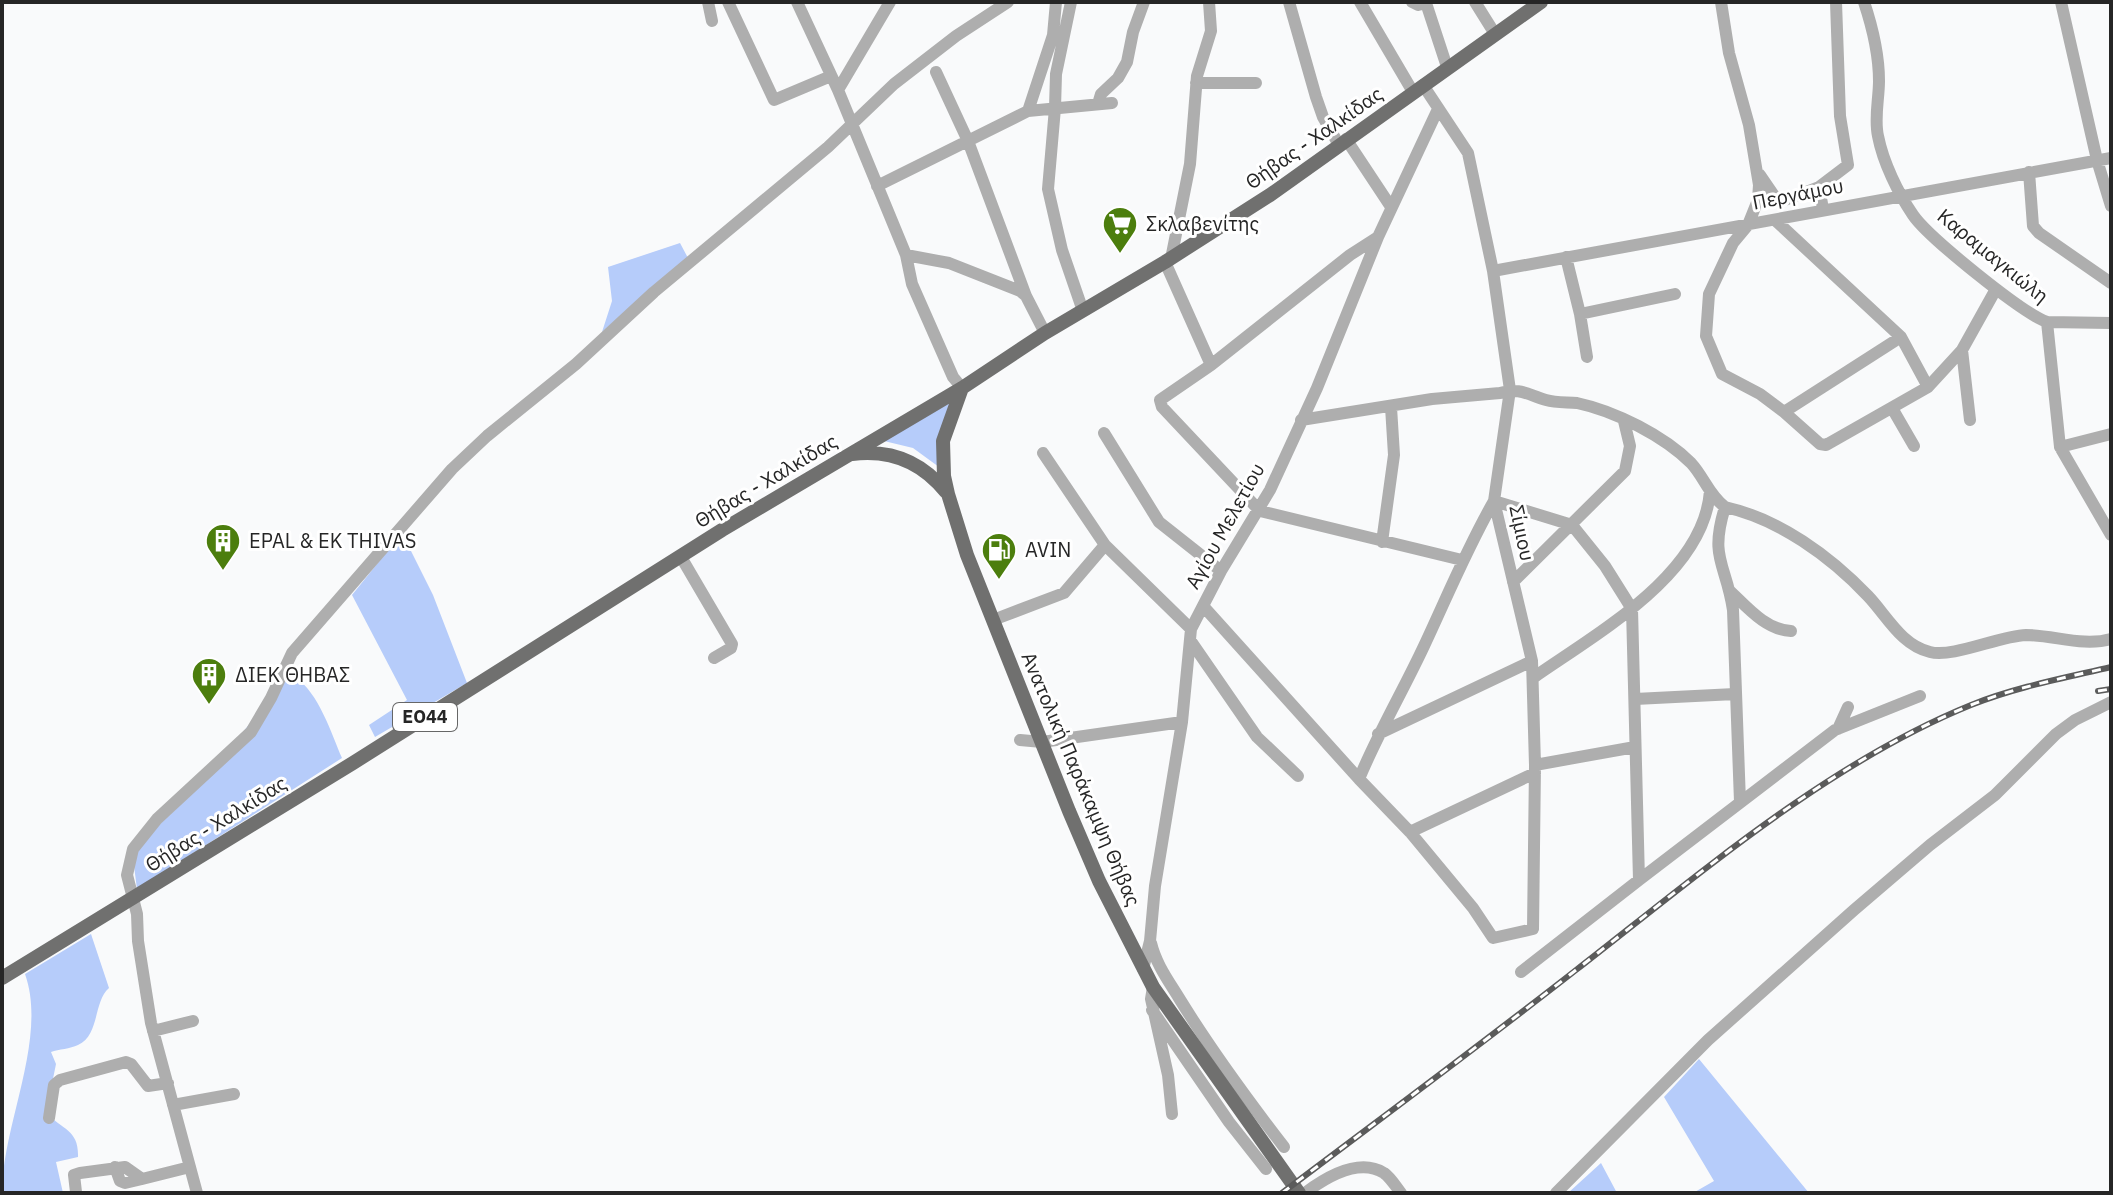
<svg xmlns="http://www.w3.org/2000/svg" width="2113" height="1195" font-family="'IBM Plex Sans',sans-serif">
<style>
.green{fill:#b6ccfa}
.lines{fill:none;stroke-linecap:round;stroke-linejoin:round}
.minor{stroke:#aeaeae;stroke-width:12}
.major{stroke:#70706f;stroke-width:14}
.rail-casing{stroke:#5b5b5b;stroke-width:6}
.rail{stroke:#fff;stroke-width:3;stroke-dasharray:9;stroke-linecap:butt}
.labels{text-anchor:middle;stroke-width:6;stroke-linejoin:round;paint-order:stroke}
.shield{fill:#fff;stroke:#676767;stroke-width:2}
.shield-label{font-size:18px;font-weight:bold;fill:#262626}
.street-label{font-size:20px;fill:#262626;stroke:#fff}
.poi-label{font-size:20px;fill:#262626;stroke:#fff;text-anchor:start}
</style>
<rect width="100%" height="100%" fill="#f9fafb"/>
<!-- green -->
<path class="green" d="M680,243L688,258L602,332L612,301L608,267Z
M951,402L939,467L913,448L884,441Z
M402,533L433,595L467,683L375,737L369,725L407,700L352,595Z
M295,677C319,693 331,733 342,758L137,889L134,866L137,853L145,838L193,793L287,678Z
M91,934L109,988C93,1002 100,1035 78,1045C70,1049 59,1049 51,1052L56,1064L46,1113C63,1130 79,1130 78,1157L56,1162L63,1193H2C2,1125 48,1039 25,974Z
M1699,1059L1809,1193H1693L1714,1181L1664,1097Z
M1601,1163L1617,1193H1568Z"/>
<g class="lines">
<!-- minor -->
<path class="minor" d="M708,2L712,21
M728,2L774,100L831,76
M797,2L838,90L906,255L912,284L953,377L962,388
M1071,2L1056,74L1055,108L1048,189L1062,250L1083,311
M1289,2L1316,97L1323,117L1339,145
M1360,2L1413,92
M1412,2L1418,5L1426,3L1447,67
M1475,2L1495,34
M1721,2L1729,53L1749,125L1759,185L1758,200L1748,225L1733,243L1709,294L1706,336L1722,374L1760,394L1784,412L1820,444L1826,445L1928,387L1962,350L1996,289
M1864,2C1872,26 1879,55 1879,81C1879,99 1874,118 1878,136C1883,162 1898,193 1913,215C1928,237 2022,313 2047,322L2060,447L2111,535
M2061,2L2097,160L2111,206
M936,72L968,141L1026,296
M1196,83H1256
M1423,85L1468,153L1493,271L1510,390L1494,501L1532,661L1535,765L1533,929
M838,90L890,2
M1098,104L1101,94L1118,78L1127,62L1133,32L1144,2
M1028,111L1053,35L1056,2
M1346,139L1391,207
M2029,172L2033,226L2039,233L2111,283
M1760,175L1777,200H1785L1819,187
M877,186L1028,111L1112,103
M1823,209L1819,187L1848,165L1840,116L1836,2
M1775,220L1901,337L1928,387
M1378,237L1350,255L1211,365L1160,400L1162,407L1260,511L1462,560
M906,255L949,263L1020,291L1026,296L1045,333
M1566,257L1580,314L1587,357
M1171,259L1190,164L1197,76L1211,31L1209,2
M1165,262L1211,365
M1493,271L2111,158
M1580,314L1675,294
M2047,322L2111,323
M1962,350L1970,420
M1892,408L1914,446
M1784,412L1901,337
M1301,420L1432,399L1500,393C1520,387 1528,395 1546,400C1556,403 1567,402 1577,403C1615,411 1664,436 1691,463C1704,477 1709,495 1725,507C1779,519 1830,556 1868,596C1887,616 1901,645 1930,652C1953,658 1999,636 2026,635C2054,635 2083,647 2111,639
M1104,433L1159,522L1221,571
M2060,447L2111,434
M1043,453L1105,545L1191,629
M1725,507C1709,559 1726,563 1733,610L1740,802
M1382,542L1394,455L1391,407
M681,557L732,644L731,648L714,658
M1513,582L1625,471L1630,446L1624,421
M1730,591C1747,607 1766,630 1791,631
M1204,607L1359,779
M993,620L1064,593L1105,545
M1190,640L1257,737L1298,776
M1533,678C1594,635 1704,575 1710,491
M1635,699L1735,694
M1838,729L1848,707
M1378,734L1532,661
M1020,740L1042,742L1182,722
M1535,765L1635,747
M1410,832L1535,773
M1639,880L1835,730L1920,696
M1151,943C1156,964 1168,980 1179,998C1211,1050 1247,1099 1284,1147
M1143,969L1150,941L1155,886L1182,722L1191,629L1221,571L1270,490L1317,388L1378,237L1438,109
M1521,972L1639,880L1632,609L1605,566L1572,525L1494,501C1467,548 1447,597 1424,646C1403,691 1378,733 1359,779L1410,832L1473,908L1493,938L1533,929
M1153,987L1151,999L1168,1075L1172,1114
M1152,1010L1229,1122L1266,1169
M153,1031L193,1021
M173,1105L234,1094
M49,1118L54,1085L60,1080L126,1062L131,1064L148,1086L168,1083
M115,1167L120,1181L125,1183L142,1179
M76,1192L74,1175L80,1173L125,1167L142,1179L190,1167
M197,1193L151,1023L138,941L137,914L127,875L133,849L157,819L251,732L271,698L292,653L452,469L487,436L576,364L654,292L828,147L894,84L956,36L1008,2
M1305,1193C1325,1178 1358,1157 1384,1173C1391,1178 1396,1187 1401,1193
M1556,1193L1708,1040L1854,910L1930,845L1995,795L2056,734L2075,720L2111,702"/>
<!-- major -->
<path class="major" d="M962,388L943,441L944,476L948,494L967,555L1069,811L1099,881L1153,987L1299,1193
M852,454C891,449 922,462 946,492
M2,978L353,763L722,530L962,388L1045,333L1165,262L1270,195L1541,2"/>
<defs>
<path id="rail" d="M2098,691L2111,689
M1282,1193C1380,1119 1479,1046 1576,970C1697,876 1828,763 1971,705C2016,687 2064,678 2111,667"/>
</defs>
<!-- rail casing -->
<use href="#rail" class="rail-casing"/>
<!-- rail -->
<use href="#rail" class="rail"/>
</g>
<!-- icons -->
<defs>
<symbol id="supermarket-pin" viewBox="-11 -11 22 30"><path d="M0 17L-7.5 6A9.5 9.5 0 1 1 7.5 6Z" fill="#4c7e0d" stroke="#fff"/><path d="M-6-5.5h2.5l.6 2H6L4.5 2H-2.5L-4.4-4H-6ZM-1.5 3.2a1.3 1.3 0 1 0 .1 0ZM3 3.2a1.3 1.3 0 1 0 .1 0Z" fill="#fff"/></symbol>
<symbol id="building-pin" viewBox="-11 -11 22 30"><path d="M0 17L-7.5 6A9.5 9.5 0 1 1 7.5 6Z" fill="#4c7e0d" stroke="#fff"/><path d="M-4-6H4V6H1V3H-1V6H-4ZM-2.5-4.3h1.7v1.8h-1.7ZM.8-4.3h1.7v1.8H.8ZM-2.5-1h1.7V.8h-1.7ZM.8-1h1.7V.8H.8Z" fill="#fff"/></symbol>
<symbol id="fuel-pin" viewBox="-11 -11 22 30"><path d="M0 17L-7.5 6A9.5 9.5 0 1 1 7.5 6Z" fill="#4c7e0d" stroke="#fff"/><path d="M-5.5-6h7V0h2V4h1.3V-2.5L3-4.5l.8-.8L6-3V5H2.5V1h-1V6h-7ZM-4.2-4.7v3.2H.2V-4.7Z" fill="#fff"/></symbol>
</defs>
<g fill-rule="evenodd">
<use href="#supermarket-pin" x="1100" y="204" width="40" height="54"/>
<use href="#building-pin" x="203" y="521" width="40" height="54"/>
<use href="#fuel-pin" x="979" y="530" width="40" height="54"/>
<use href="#building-pin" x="189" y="655" width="40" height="54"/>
</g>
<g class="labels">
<!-- shield labels -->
<rect class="shield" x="393" y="703" width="64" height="28" rx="6"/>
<g class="shield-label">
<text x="425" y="723">ΕΟ44</text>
</g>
<!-- street labels -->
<g class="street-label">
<text transform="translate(1314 138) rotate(-35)" y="7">Θήβας - Χαλκίδας</text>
<text transform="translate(1798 194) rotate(-11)" y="7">Περγάμου</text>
<text transform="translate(1993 256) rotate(39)" y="7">Καραμαγκιώλη</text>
<text transform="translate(766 481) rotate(-31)" y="7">Θήβας - Χαλκίδας</text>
<text transform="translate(1225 526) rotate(-61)" y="7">Αγίου Μελετίου</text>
<text transform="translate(1522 533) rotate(78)" y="7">Σίμιου</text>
<text transform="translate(1081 779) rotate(67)" y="7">Ανατολική Παράκαμψη Θήβας</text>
<text transform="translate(216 824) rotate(-32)" y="7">Θήβας - Χαλκίδας</text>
</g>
<!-- poi labels -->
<g class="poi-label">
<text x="1146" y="231">Σκλαβενίτης</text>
<text x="249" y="548">EPAL &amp; EK THIVAS</text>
<text x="1025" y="557">AVIN</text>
<text x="235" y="682">ΔΙΕΚ ΘΗΒΑΣ</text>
</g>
</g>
<!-- border -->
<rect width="2113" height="1195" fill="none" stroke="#262626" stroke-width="8"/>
</svg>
